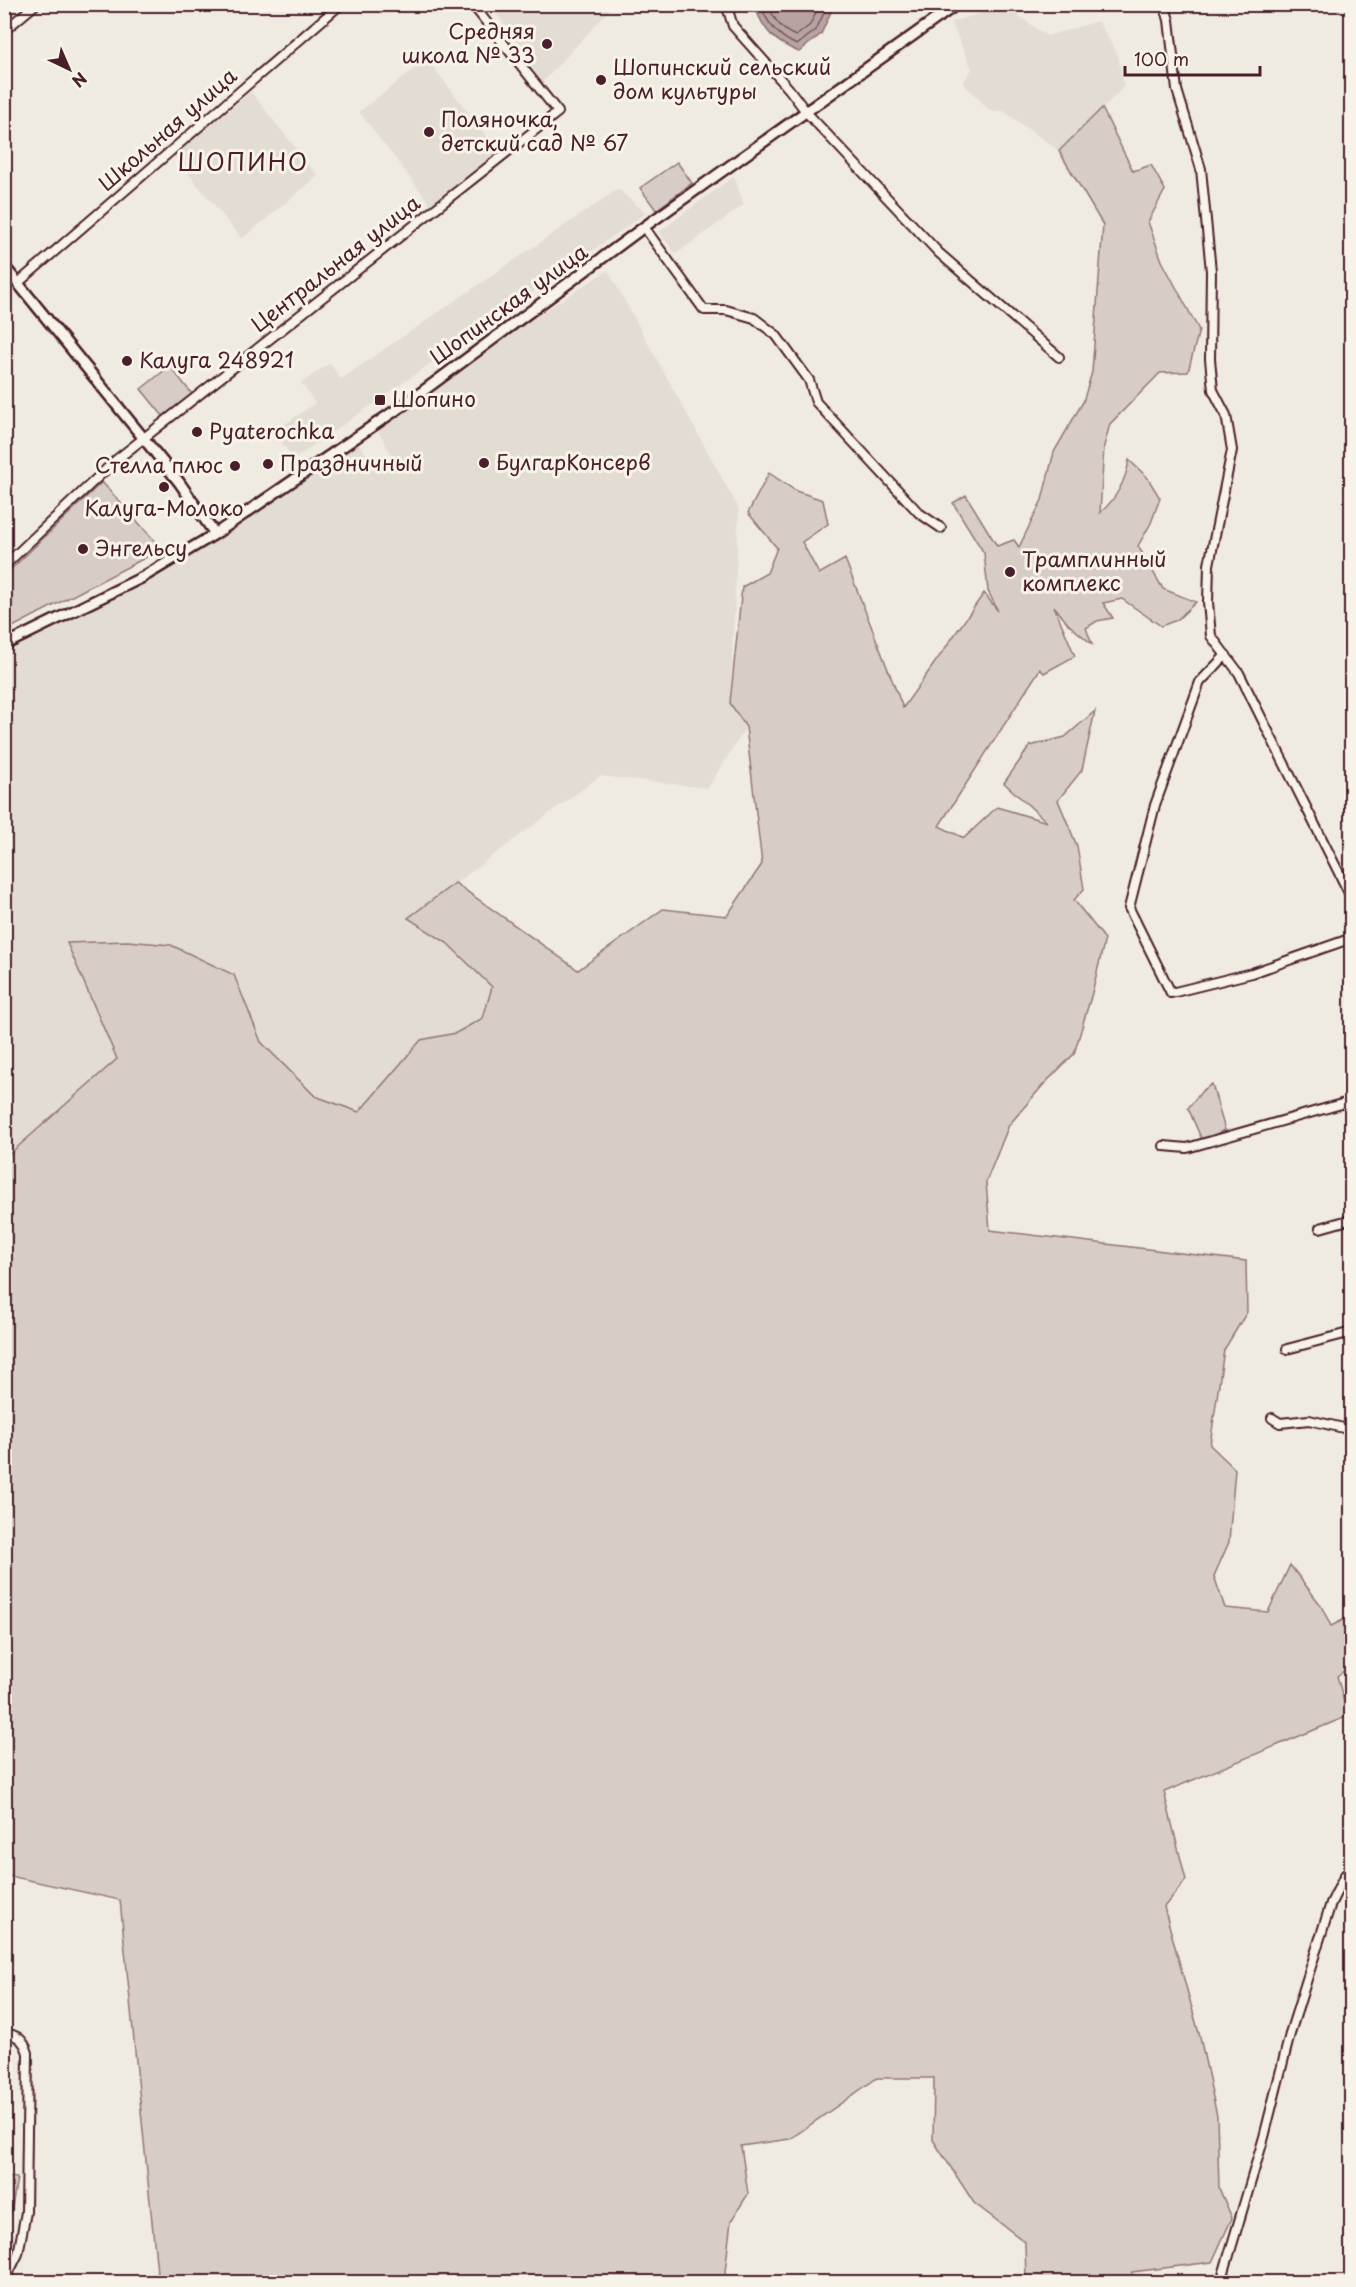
<svg xmlns="http://www.w3.org/2000/svg" width="1356" height="2287" font-family="'Playpen Sans',sans-serif">
<style>
.built{fill:#e3dcd2}
.green{fill:#d8cdc6;stroke:#917678;stroke-width:1.5}
.water{fill:#b7a4a2;stroke:#8b6f72;stroke-width:1.5}
.lines{fill:none;stroke-linecap:round;stroke-linejoin:round}
.shore{stroke:#76545b;stroke-width:1.5}
.minor-casing{stroke:#4a1f2b;stroke-width:12}
.tertiary-casing{stroke:#4a1f2b;stroke-width:14}
.minor{stroke:#f7f3e8;stroke-width:8}
.tertiary{stroke:#f7f3e8;stroke-width:9}
.poi-dot{fill:#4a1f2b;stroke:#f7f3e8;stroke-width:2}
.labels{text-anchor:middle;stroke-width:6;stroke-linejoin:round;paint-order:stroke}
.poi-label{font-size:21px;fill:#4a1f2b;stroke:#f7f3e8;text-anchor:start}
.street-label{font-size:21px;fill:#4a1f2b;stroke:#f7f3e8}
.quarter-label{font-size:24px;letter-spacing:1.5px;fill:#4a1f2b;stroke:#f7f3e8}
</style>
<rect width="100%" height="100%" fill="#f0ebe0"/>
<filter id="ink" filterUnits="userSpaceOnUse"><feTurbulence type="fractalNoise" baseFrequency=".0167" numOctaves="2"/><feDisplacementMap in="SourceGraphic" scale="12" xChannelSelector="R" yChannelSelector="G"/><feConvolveMatrix kernelMatrix="1 2 1 2 8 2 1 2 1" color-interpolation-filters="sRGB"/></filter>
<g filter="url(#ink)">
<!-- built -->
<path class="built" d="M491,5H614L542,83Z
M1005,6L1047,36L1098,21L1118,55L1124,87L1059,151L1003,111H990L963,83L972,69L951,22Z
M427,59L499,152L431,205L359,112Z
M251,92L318,176L242,239L173,155Z
M734,176L744,205L676,254L659,232Z
M618,189L646,213L294,459L274,432L315,403L301,383L330,363L341,379Z
M608,270L739,509L730,703L746,727L708,788L600,776L409,918L447,943L492,987L483,1018L456,1033L420,1040L359,1113L315,1096L261,1042L233,975L67,943L117,1059L5,1158V643L221,534L354,436L378,472L395,461L373,422Z"/>
<!-- green -->
<path class="green" d="M1102,108L1133,171L1151,165L1165,190L1148,222L1162,261L1199,330L1188,372L1160,373L1110,424L1104,446L1100,513C1115,500 1126,481 1129,460L1147,477L1160,498L1151,523L1138,546L1163,589L1196,602L1177,620L1161,626L1122,599L1103,603L1113,618L1097,621L1086,628L1092,644L1068,624L1054,606L1075,656L1044,673L1040,669L939,826L964,838L997,807L1047,822L1004,783L1030,746L1065,737L1095,711L1082,770L1058,800L1077,846L1084,889L1074,900L1105,939L1092,993L1074,1054L1044,1084L1009,1125L986,1182L990,1230L1246,1261L1247,1312L1224,1350L1210,1445L1235,1469L1229,1542L1214,1576L1225,1608L1268,1612L1290,1565L1320,1604L1331,1626L1351,1616V1666L1337,1676L1348,1716L1164,1792L1186,1880L1164,1907L1200,2037L1217,2116L1219,2188L1232,2218L1212,2262L1132,2272V2282H1026L1025,2242L974,2203L933,2140L934,2078H877L790,2139L741,2146L748,2194L731,2221L725,2272L727,2282H158L120,1900L5,1875V1158L117,1059L67,943L128,941L171,945L234,975L261,1042L315,1096L359,1112L421,1040L456,1033L483,1018L492,987L447,943L408,918L455,883L578,970L663,909L727,916L762,864L746,727L730,703L742,587L767,573L777,548L748,513L769,473L796,491L823,500L828,524L802,542L819,574L845,559L903,708L984,593L998,611L988,591L984,553L953,503L966,495L997,546L1014,540L1019,547L1042,500L1054,452L1083,402L1092,372L1103,225L1059,151Z
M677,162L692,183L656,210L640,188Z
M170,366L192,394L163,416L141,389Z
M102,482L162,549L5,631V575Z
M1212,1084L1225,1130L1202,1140L1188,1108L1202,1091Z
M5,2176L17,2178L5,2248L4,2176Z"/>
<!-- water -->
<path class="water" d="M754,5H834L821,34L799,52C773,41 764,31 754,5Z"/>
<g class="lines">
<!-- shore -->
<path class="shore" d="M760,4C767,24 778,37 797,45L816,30L828,4
M768,4C773,18 782,31 796,36L810,25L820,4"/>
<defs>
<path id="minor" d="M726,4L733,26L789,89L807,113L939,253L1059,357
M1164,4L1169,20L1177,90L1201,169L1211,271L1210,359L1213,390L1226,415L1232,450L1209,565L1208,602L1211,636L1239,673L1352,899
M4,31L36,4
M644,227L704,310H726L754,318L776,335L809,380L816,402L919,513L941,528
M18,283L341,4
M4,566L116,460L558,112L472,4
M1226,655L1200,682L1155,805L1129,908L1171,993L1252,973L1352,938
M1164,1146L1187,1148L1352,1101
M1320,1228L1352,1219
M1287,1349L1352,1332
M1272,1418L1280,1423L1309,1420L1352,1430
M4,2033C18,2035 24,2040 28,2053L26,2212L18,2254L4,2282
M1221,2282L1264,2137L1291,2030L1331,1903L1345,1875L1352,1870"/>
<path id="tertiary" d="M4,266L179,482L215,534
M4,645L143,577L215,534L415,397L644,227L957,4"/>
</defs>
<!-- minor casing -->
<use href="#minor" class="minor-casing"/>
<!-- tertiary casing -->
<use href="#tertiary" class="tertiary-casing"/>
<!-- minor -->
<use href="#minor" class="minor"/>
<!-- tertiary -->
<use href="#tertiary" class="tertiary"/>
</g>
</g>
<!-- markers -->
<g class="poi-dot">
<circle cx="547" cy="44" r="6"/>
<circle cx="601" cy="80" r="6"/>
<circle cx="429" cy="132" r="6"/>
<circle cx="127" cy="361" r="6"/>
<rect x="374" y="394" width="12" height="12" rx="3"/>
<circle cx="197" cy="432" r="6"/>
<circle cx="484" cy="463" r="6"/>
<circle cx="268" cy="464" r="6"/>
<circle cx="235" cy="466" r="6"/>
<circle cx="164" cy="487" r="6"/>
<circle cx="83" cy="549" r="6"/>
<circle cx="1010" cy="572" r="6"/>
</g>
<g class="labels">
<!-- poi labels -->
<g class="poi-label">
<text x="535" y="39" text-anchor="end">Средняя<tspan x="535" dy="24">школа № 33</tspan></text>
<text x="613" y="75">Шопинский сельский<tspan x="613" dy="24">дом культуры</tspan></text>
<text x="441" y="127">Поляночка,<tspan x="441" dy="24">детский сад № 67</tspan></text>
<text x="139" y="368">Калуга 248921</text>
<text x="392" y="407">Шопино</text>
<text x="209" y="439">Pyaterochka</text>
<text x="496" y="470">БулгарКонсерв</text>
<text x="280" y="471">Праздничный</text>
<text x="223" y="473" text-anchor="end">Стелла плюс</text>
<text x="164" y="516" text-anchor="middle">Калуга-Молоко</text>
<text x="95" y="556">Энгельсу</text>
<text x="1022" y="567">Трамплинный<tspan x="1022" dy="24">комплекс</tspan></text>
</g>
<!-- street labels -->
<g class="street-label">
<text transform="translate(168 130) rotate(-41)" y="7">Школьная улица</text>
<text transform="translate(336 264) rotate(-38)" y="7">Центральная улица</text>
<text transform="translate(509 305) rotate(-36)" y="7">Шопинская улица</text>
</g>
<!-- quarter labels -->
<g class="quarter-label">
<text x="243" y="171">ШОПИНО</text>
</g>
</g>
<!-- margin -->
<rect width="1356" height="2287" fill="none" stroke="#f7f3e8" stroke-width="24"/>
<rect x="12" y="12" width="1332" height="2263" fill="none" stroke="#4a1f2b" stroke-width="2" filter="url(#ink)"/>
<!-- north arrow -->
<g transform="translate(69 69) rotate(136)" stroke="#f7f3e8" stroke-width="4.5" paint-order="stroke">
<path d="M0-4.5L10 22L0 15L-10 22Z" fill="#4a1f2b"/>
<text y="-9" font-size="16" font-weight="bold" text-anchor="middle" fill="#4a1f2b">N</text>
</g>
<!-- scale -->
<path d="M1125 66v9h135v-9" fill="none" stroke="#4a1f2b" stroke-width="3"/>
<text x="1134" y="66" font-size="18" fill="#4a1f2b" stroke="#f7f3e8" stroke-width="4.5" paint-order="stroke">100 m</text>
</svg>
